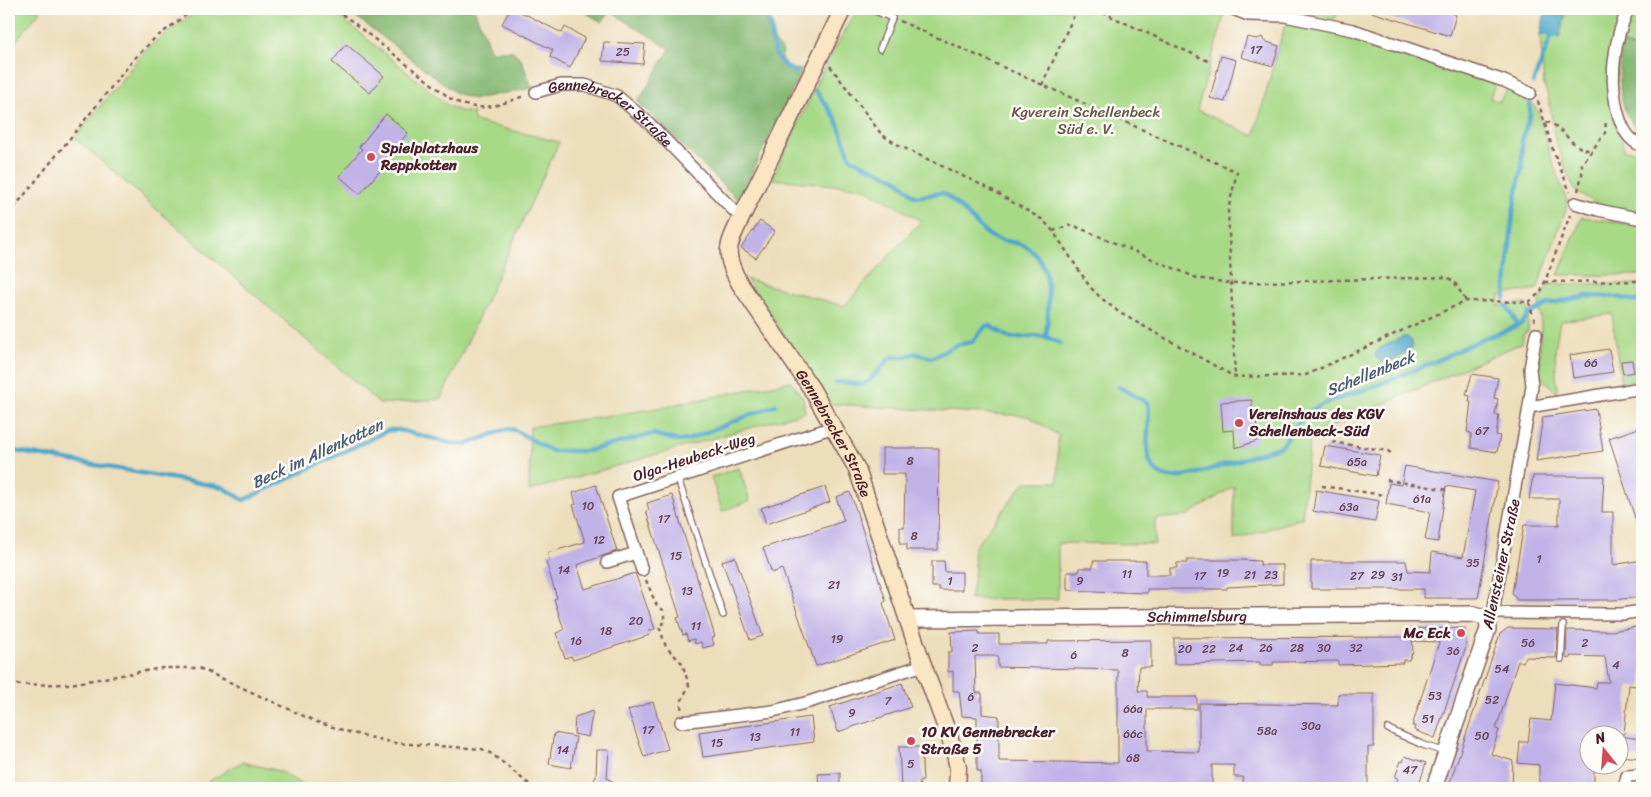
<svg xmlns="http://www.w3.org/2000/svg" width="1651" height="797" font-family="Sriracha,sans-serif">
<style>
.green{fill:#a8d987;stroke:#797c59}
.forest{fill:#86b974;stroke:#686c50}
.water{fill:#4ba6c9;stroke:#4a627a}
.lines{fill:none;stroke-linecap:round;stroke-linejoin:round}
.stream{stroke:#4ba6c9;stroke-width:4.5}
.building{fill:#c1b2e8;fill-rule:evenodd}
.service-casing{stroke:#83625d;stroke-width:8}
.minor-casing{stroke:#83625d;stroke-width:14}
.tertiary-casing{stroke:#83625d;stroke-width:18}
.secondary-casing{stroke:#83625d;stroke-width:19}
.path{stroke:#83625d;stroke-width:2.5;stroke-dasharray:4 4;stroke-linecap:butt}
.service{stroke:#fff;stroke-width:5.5}
.minor{stroke:#fff;stroke-width:11}
.tertiary{stroke:#fff;stroke-width:15}
.secondary{stroke:#fbe6c4;stroke-width:16}
.poi-dot{fill:#d1495b;stroke:#fdfcf7;stroke-width:2}
.labels{text-anchor:middle;stroke-width:5;stroke-linejoin:round;paint-order:stroke}
.number-label{font-size:12px;fill:#68445a}
.park-label{font-size:15px;fill:#665747;stroke:#fdfcf7}
.street-label{font-size:15px;fill:#4a1f2b;stroke:#fdfcf7}
.poi-label{font-size:15px;font-weight:bold;fill:#4a1f2b;stroke:#fdfcf7;text-anchor:start}
.water-label{font-size:16px;font-style:italic;fill:#4a5c72;stroke:#fdfcf7}
</style>
<rect width="100%" height="100%" fill="#fdfcf7"/>
<filter id="ink" filterUnits="userSpaceOnUse"><feTurbulence type="fractalNoise" baseFrequency=".02" numOctaves="2"/><feDisplacementMap in="SourceGraphic" scale="10" xChannelSelector="R" yChannelSelector="G"/><feConvolveMatrix kernelMatrix="1 2 1 2 8 2 1 2 1" color-interpolation-filters="sRGB"/></filter>
<filter id="wash" filterUnits="userSpaceOnUse"><feTurbulence type="fractalNoise" baseFrequency=".0096" numOctaves="4" result="noise"/><feDisplacementMap in="SourceGraphic" scale="20" xChannelSelector="R" yChannelSelector="G"/><feGaussianBlur stdDeviation="1.12" result="paint"/><feColorMatrix in="noise" values="0 0 0 0 0 0 0 0 0 0 0 0 0 0 0 0 0 1.4 0 .05"/><feComposite in="paint" operator="in"/></filter>
<g filter="url(#wash)">
<rect width="100%" height="100%" fill="#eddebb"/>
<!-- green -->
<path class="green" d="M9,9H42L9,49Z
M199,9H331L447,105L459,111L473,113L474,121L559,142L441,399L380,404L75,138L146,49Z
M860,9H1216L1225,13L1197,110L1254,136L1285,24C1331,26 1372,43 1414,58C1440,68 1468,75 1495,84L1490,98L1499,102L1505,92L1509,89L1526,94L1539,113L1551,158L1568,204L1537,289L1500,295L1499,306L1524,303L1528,308V332L1524,333L1522,343L1310,436L1302,518L1234,540V486L1187,516L1155,519V544L1058,543V599H970L975,570L974,548L1025,482H1058V435L1028,416L831,404L746,279L844,306L921,221L865,188L772,179L820,76L850,21Z
M1250,9H1339L1335,19Z
M1546,9H1623L1614,110L1624,150L1642,152V213L1602,205L1583,196L1575,190L1568,175L1555,139L1549,100L1544,85L1540,34Z
M1633,9H1642V50L1622,44Z
M1582,217L1642,226V275H1558Z
M1549,284H1642V380L1621,383L1612,314L1560,321L1555,350L1557,393L1539,375L1541,325L1539,302Z
M791,381L803,398L805,412L529,491L530,427L652,409Z
M739,468L750,501L722,511L711,477Z
M242,762L279,771L308,788H197Z"/>
<!-- forest -->
<path class="forest" d="M346,9H474L491,51H513L521,59L532,88L473,99L456,93Z
M579,9H755L768,14L773,27V39L783,52L781,58L789,68L802,70L738,200L638,102L670,49L610,11L602,22Z
M1622,44L1642,50V135C1615,108 1619,79 1622,44Z"/>
<!-- water -->
<path class="water" d="M1546,9H1567L1559,38L1540,34Z
M1402,337H1408L1412,341L1413,347C1405,355 1391,362 1381,363L1376,358V353L1380,348Z"/>
<g class="lines">
<!-- stream -->
<path class="stream" d="M752,9L767,18C776,43 768,62 797,72
M1533,83L1551,37
M816,91L836,119L851,159L898,180L914,196C923,198 932,193 941,193C950,193 978,228 989,235C1000,243 1014,240 1025,246C1056,263 1048,309 1046,337L1060,343
M1505,298L1513,212L1522,167V140L1530,115V104
M1506,305L1518,325
M836,383C846,380 854,386 863,384C870,383 884,363 891,357H906L914,353L932,358L956,345L972,342L985,327L989,325L1010,338L1036,336L1046,337
M1119,387L1148,403C1153,421 1134,473 1170,477C1178,479 1187,474 1196,474L1282,446L1306,413L1330,401L1368,389L1436,361L1482,339L1508,330L1522,323L1529,314L1548,304L1587,296L1617,297L1642,302
M9,450L222,487L244,500L389,430H399L455,444H468L506,429L515,430L551,451H587L653,434L679,441L687,440L775,405"/>
</g>
<g id="blocks">
<!-- building -->
<path class="building" d="M510,9H515L562,33L565,27L585,38L570,68L550,57L553,50L502,24Z
M1371,9H1452L1451,13L1456,15L1450,36L1371,12Z
M1247,37L1257,39L1262,37L1264,41L1279,46L1273,66L1241,57Z
M604,42L645,44L643,64L602,61Z
M346,44L384,76L370,93L332,62Z
M1221,56L1236,60L1225,102L1210,98Z
M386,114L408,133L381,164L384,166L360,194L339,176L362,149L359,147Z
M760,221L775,231L756,258L741,248Z
M1609,349L1613,372L1573,378L1570,355Z
M1632,360L1634,372L1623,374L1621,361Z
M1472,374L1498,378L1494,398L1498,399L1495,415H1499L1496,435L1500,436L1497,452L1471,448V433L1467,432L1471,402H1469L1470,396L1466,395Z
M1252,400V415H1256L1257,441L1235,448L1234,430L1223,431L1221,402Z
M1596,409L1603,451L1536,461L1543,417Z
M1642,427V533H1640L1609,438Z
M1325,446L1380,455L1376,476L1321,466Z
M882,448H939L938,550H907V544H900V527H904L905,474H882Z
M1405,466L1498,482L1478,598H1424V589H1311V561H1406L1408,571L1430,572L1432,552L1463,557L1475,491L1446,486L1438,542L1425,540L1430,512L1386,504L1389,483L1401,485Z
M1533,476H1604L1602,512H1613V565L1642,560V597L1613,600H1517L1512,593L1524,525H1559V499H1529Z
M596,485L617,551L577,565L585,589L635,573L655,629L649,631L650,635L573,660L571,656L565,658L556,633L564,630L554,599L557,598L546,562L550,561L547,553L585,542L573,505L576,504L573,493Z
M825,487L830,502L766,524L761,508Z
M1316,490L1379,501L1375,522L1313,511Z
M850,492L886,601L883,603L895,640L816,666L782,569L772,573L763,548L844,521L836,497Z
M672,495L715,637L712,638L714,645L703,648L701,642L695,644L694,639L688,641L686,634L683,635L677,618L680,617L646,511L649,510L647,503Z
M735,557L763,636L750,640L722,561Z
M1187,560H1242L1260,561V565H1283V584L1227,587V589H1147V593L1067,590V572H1079V568H1093V561H1146V575H1170V568H1177V563H1187Z
M932,561H944L945,572H962V590H939V587H932Z
M1642,626V687L1629,685L1624,734H1588V764H1594V788H1539V765L1518,763L1520,742H1528L1531,719L1551,721L1555,683L1596,688L1597,682H1609L1605,657L1570,656V659L1566,658L1567,630L1612,631Z
M1465,628L1466,647L1435,738L1414,730L1415,726H1412L1439,642L1412,641V629Z
M1508,628L1558,629L1556,658L1525,657L1523,662L1518,661L1496,729L1499,730L1491,754L1513,761L1512,788H1448L1500,634Z
M979,631V634H999V644H1048V641L1151,640V667H1139L1138,691H1147V697H1197V709H1147V751L1199,752V703L1338,705V694H1374V747H1368V788H1243V777H1234V765H1212V788H981V771H977V717L962,716L959,691H953V671L948,672V652H952L951,632ZM975,656H998V667L1118,670V763L999,761V716L982,714V693H976Z
M1412,637L1413,651L1409,660H1403V663L1338,665V661L1278,662H1273V665H1260V662L1174,664V638Z
M902,683L911,707L838,732L830,707Z
M653,702L668,749L644,757L628,710Z
M593,711L588,737L574,734L575,717Z
M811,717L814,742L703,757L699,732Z
M554,733L576,737L571,768L549,764Z
M1618,736L1642,739V758L1618,756Z
M899,747H921L923,781H919L920,788H901Z
M597,750H609L607,778L624,788H589L596,777Z
M1405,756L1426,763L1418,788H1395L1398,778L1395,777L1401,761L1403,762Z
M840,773V788H819L818,774Z"/>
</g>
</g>
<g filter="url(#ink)">
<use href="#blocks" fill-opacity="0" stroke="#83625d" stroke-width="1"/>
<g class="lines">
<defs>
<path id="service" d="M871,9L892,18L880,49
M678,479L723,615
M1561,659L1563,625
M1388,729L1423,745L1446,752"/>
<g id="minor">
<path d="M1233,9L1248,15L1285,16L1353,30L1504,81L1530,93"/>
<path d="M1628,9C1622,23 1617,38 1615,54C1611,80 1613,135 1642,146"/>
<path id="s1" d="M536,92L561,85H585L617,96L649,123L741,218"/>
<path d="M1575,203L1598,210L1642,219"/>
<path d="M1529,407L1642,388"/>
<path d="M607,562L636,553"/>
<path d="M642,570L618,497L834,427"/>
<path d="M1493,613L1622,614L1642,611"/>
<path d="M1487,618L1493,613L1529,407L1532,385L1530,369L1536,334"/>
<path d="M681,722L773,711L809,702L923,665"/>
<path d="M1624,788L1627,776L1642,775"/>
</g>
<g id="tertiary">
<path id="s2" d="M907,619L1474,614L1487,618L1488,629L1434,788"/>
</g>
<g id="secondary">
<path id="s3" d="M843,9L741,218C727,247 723,254 740,284L811,388L857,469L923,665L954,750L958,768L957,788"/>
</g>
</defs>
<!-- service casing -->
<use href="#service" class="service-casing"/>
<!-- minor casing -->
<use href="#minor" class="minor-casing"/>
<!-- tertiary casing -->
<use href="#tertiary" class="tertiary-casing"/>
<!-- secondary casing -->
<use href="#secondary" class="secondary-casing"/>
<!-- path -->
<path class="path" d="M336,9L451,99C479,114 496,106 524,96
M1095,9L1208,61
M1323,9H1335
M900,21L1237,172L1228,210L1235,377
M830,66L882,135L900,146L990,189L1043,220L1053,231L1090,287L1101,298L1120,313L1235,377L1306,375L1466,301L1529,302L1541,292L1570,215
M1042,85L1077,9
M1538,101L1553,150L1570,192
M1546,122C1564,125 1570,150 1591,150
M1578,191L1582,175V164L1605,133L1606,120
M9,214L134,59L154,39L194,9
M1053,231L1070,225L1077,227L1197,278L1230,283L1447,277L1455,283L1466,301
M1545,282L1642,281
M1529,302L1535,322
M1332,442L1388,451L1393,455
M1387,480L1449,490
M1322,486L1384,495
M646,580L656,604L663,610L665,622L659,626L666,647L682,663L689,685L682,700L681,710
M9,685L70,684L162,668H199L317,722L352,733L395,743L482,749L492,754L534,788"/>
<!-- service -->
<use href="#service" class="service"/>
<!-- minor -->
<use href="#minor" class="minor"/>
<!-- tertiary -->
<use href="#tertiary" class="tertiary"/>
<!-- secondary -->
<use href="#secondary" class="secondary"/>
</g>
</g>
<!-- markers -->
<g class="poi-dot">
<circle cx="371" cy="157" r="5"/>
<circle cx="1239" cy="423" r="5"/>
<circle cx="1461" cy="633" r="5"/>
<circle cx="911" cy="741" r="5"/>
</g>
<g class="labels">
<!-- number labels -->
<g class="number-label">
<text x="1256" y="54">17</text>
<text x="623" y="56">25</text>
<text x="1591" y="367">66</text>
<text x="1482" y="435">67</text>
<text x="910" y="465">8</text>
<text x="1357" y="466">65a</text>
<text x="1422" y="503">61a</text>
<text x="588" y="510">10</text>
<text x="1349" y="511">63a</text>
<text x="664" y="523">17</text>
<text x="914" y="540">8</text>
<text x="599" y="544">12</text>
<text x="676" y="560">15</text>
<text x="1539" y="563">1</text>
<text x="1473" y="567">35</text>
<text x="564" y="574">14</text>
<text x="1223" y="577">19</text>
<text x="1127" y="578">11</text>
<text x="1250" y="579">21</text>
<text x="1271" y="579">23</text>
<text x="1378" y="579">29</text>
<text x="1200" y="580">17</text>
<text x="1357" y="580">27</text>
<text x="1397" y="581">31</text>
<text x="950" y="585">1</text>
<text x="1080" y="585">9</text>
<text x="834" y="589">21</text>
<text x="687" y="595">13</text>
<text x="636" y="625">20</text>
<text x="696" y="630">11</text>
<text x="606" y="635">18</text>
<text x="837" y="643">19</text>
<text x="576" y="645">16</text>
<text x="1528" y="647">56</text>
<text x="1585" y="647">2</text>
<text x="975" y="652">2</text>
<text x="1236" y="652">24</text>
<text x="1266" y="652">26</text>
<text x="1297" y="652">28</text>
<text x="1324" y="652">30</text>
<text x="1356" y="652">32</text>
<text x="1185" y="653">20</text>
<text x="1209" y="653">22</text>
<text x="1453" y="655">36</text>
<text x="1125" y="657">8</text>
<text x="1074" y="659">6</text>
<text x="1616" y="669">4</text>
<text x="1502" y="673">54</text>
<text x="1435" y="700">53</text>
<text x="971" y="701">6</text>
<text x="1492" y="704">52</text>
<text x="888" y="705">7</text>
<text x="1133" y="713">66a</text>
<text x="852" y="717">9</text>
<text x="1428" y="723">51</text>
<text x="1311" y="730">30a</text>
<text x="648" y="734">17</text>
<text x="1267" y="735">58a</text>
<text x="795" y="736">11</text>
<text x="1133" y="738">66c</text>
<text x="1482" y="740">50</text>
<text x="755" y="741">13</text>
<text x="717" y="747">15</text>
<text x="563" y="754">14</text>
<text x="1133" y="762">68</text>
<text x="911" y="768">5</text>
<text x="1410" y="774">47</text>
</g>
<!-- park labels -->
<g class="park-label">
<text x="1086" y="117">Kgverein Schellenbeck<tspan x="1086" dy="17">Süd e. V.</tspan></text>
</g>
<!-- street labels -->
<g class="street-label">
<text dy="5" stroke="none"><textPath href="#s1" startOffset="84">Gennebrecker Straße</textPath></text>
<text dy="5" stroke="none"><textPath href="#s3" startOffset="480">Gennebrecker Straße</textPath></text>
<text transform="translate(694 457) rotate(-18)" y="5">Olga-Heubeck-Weg</text>
<text transform="translate(1501 564) rotate(-78)" y="5">Allensteiner Straße</text>
<text dy="5" stroke="none"><textPath href="#s2" startOffset="290">Schimmelsburg</textPath></text>
</g>
<!-- poi labels -->
<g class="poi-label">
<text x="381" y="153">Spielplatzhaus<tspan x="381" dy="17">Reppkotten</tspan></text>
<text x="1249" y="419">Vereinshaus des KGV<tspan x="1249" dy="17">Schellenbeck-Süd</tspan></text>
<text x="1451" y="638" text-anchor="end">Mc Eck</text>
<text x="921" y="737">10 KV Gennebrecker<tspan x="921" dy="17">Straße 5</tspan></text>
</g>
<!-- water labels -->
<g class="water-label">
<text transform="translate(1370 373) rotate(-22)" y="6">Schellenbeck</text>
<text transform="translate(317 453) rotate(-25)" y="6">Beck im Allenkotten</text>
</g>
</g>
<!-- margin -->
<rect width="1651" height="797" fill="none" stroke="#fdfcf7" stroke-width="30"/>
<!-- north arrow -->
<g transform="translate(1604 750) rotate(343)"><circle r="24" fill="#fdfcf7" stroke="#b5a4a5"/>
<path d="M0-4L9 19L0 12L-9 19Z" fill="#d1495b"/>
<text y="-8" font-size="14" font-weight="bold" text-anchor="middle" fill="#4a1f2b">N</text>
</g>
</svg>
